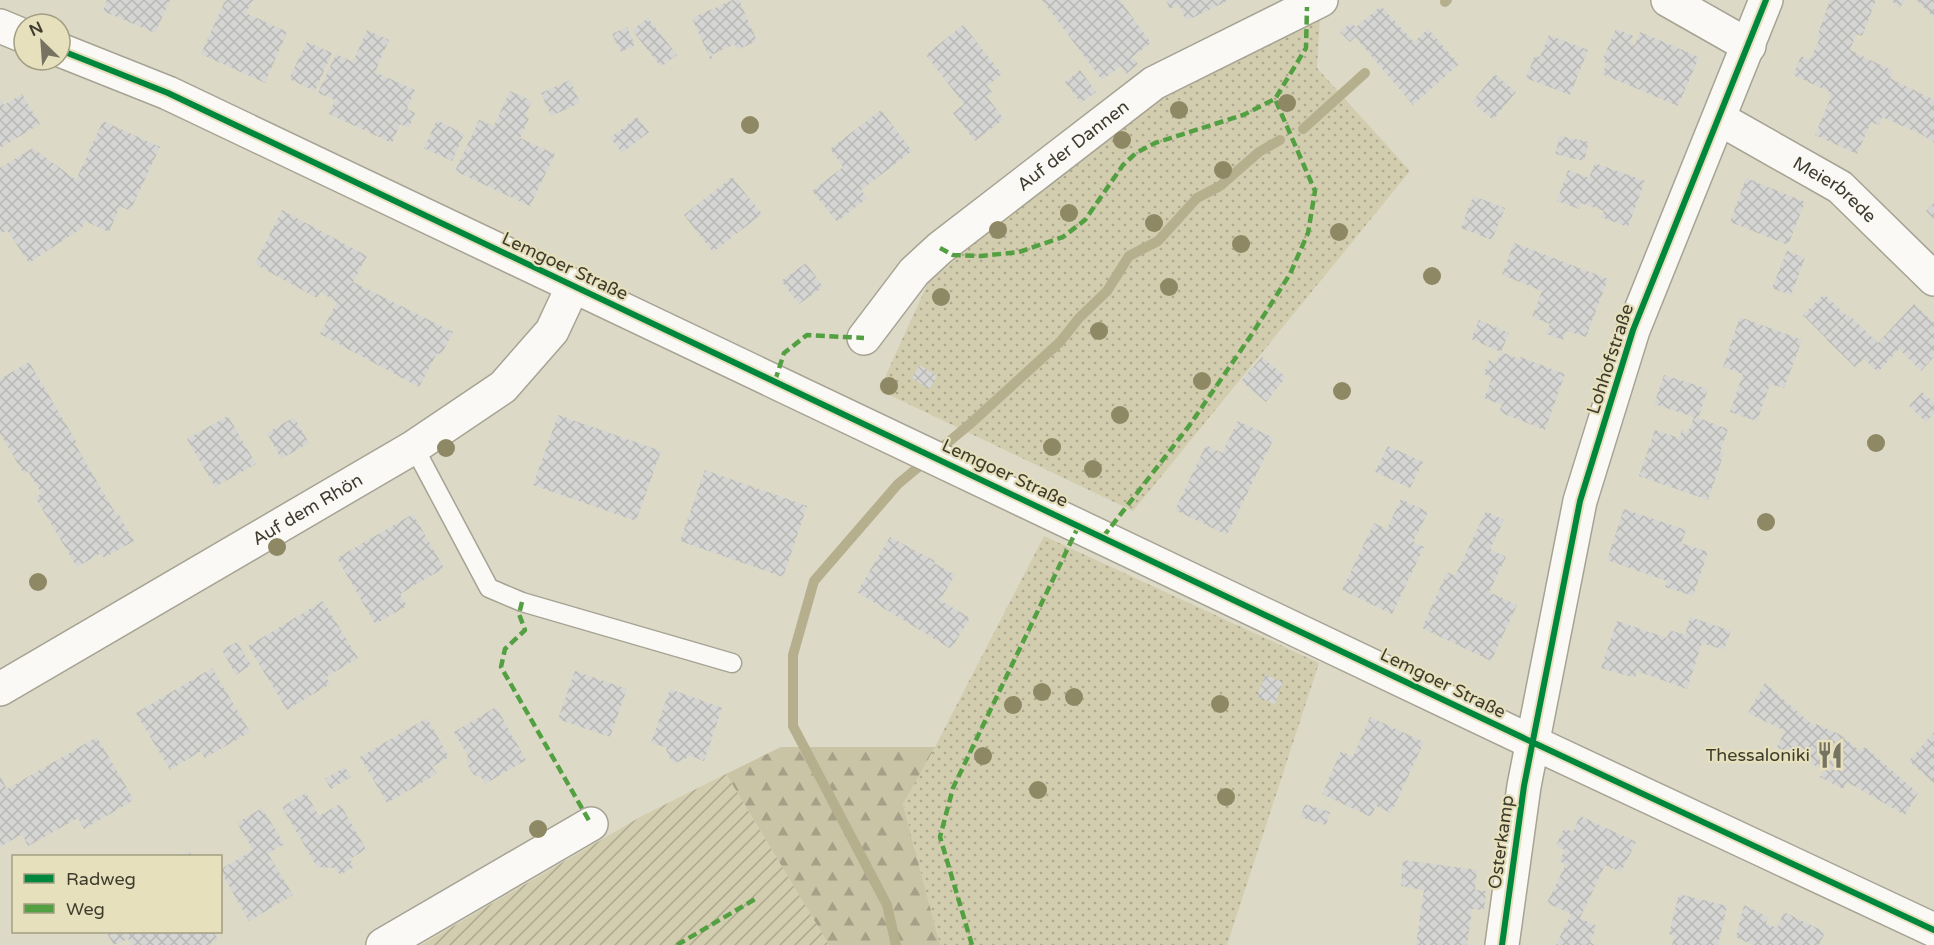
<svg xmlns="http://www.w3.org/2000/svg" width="1934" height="945" font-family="'Varela Round',sans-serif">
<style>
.grass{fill:url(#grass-dots)}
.forest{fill:url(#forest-firs)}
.garden{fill:url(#garden-furrows)}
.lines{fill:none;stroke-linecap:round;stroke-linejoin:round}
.stream{stroke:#b6af8d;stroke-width:10}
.building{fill:url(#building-cross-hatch)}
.service-casing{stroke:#a6a394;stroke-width:21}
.minor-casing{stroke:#a6a394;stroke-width:36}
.secondary-casing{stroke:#a6a394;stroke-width:36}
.service{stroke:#faf9f6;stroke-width:18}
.minor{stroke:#faf9f6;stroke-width:33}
.secondary{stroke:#faf9f6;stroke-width:33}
.quiet{stroke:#53a042;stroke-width:4.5;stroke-dasharray:9 4.5;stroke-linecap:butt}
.cycleway-casing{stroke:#e6e0bc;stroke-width:10}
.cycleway{stroke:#00873e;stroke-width:6}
.tree{fill:#8e8864}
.labels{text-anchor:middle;stroke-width:4.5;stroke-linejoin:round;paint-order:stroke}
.street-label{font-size:18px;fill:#3f3c2e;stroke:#e6e0bc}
.poi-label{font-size:18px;fill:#3f3c2e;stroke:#e6e0bc;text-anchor:end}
</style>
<defs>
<pattern id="grass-dots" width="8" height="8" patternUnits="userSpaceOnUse" patternTransform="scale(1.5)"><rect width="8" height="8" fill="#d3cdaf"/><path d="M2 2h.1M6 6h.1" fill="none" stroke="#ada88f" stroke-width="1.8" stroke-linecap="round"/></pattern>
<pattern id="forest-firs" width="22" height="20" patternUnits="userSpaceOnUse" patternTransform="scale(1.5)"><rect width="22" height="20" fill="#c9c4a5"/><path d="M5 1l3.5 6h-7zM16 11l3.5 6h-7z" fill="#a5a087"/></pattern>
<pattern id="garden-furrows" width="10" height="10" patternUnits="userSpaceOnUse" patternTransform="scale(1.5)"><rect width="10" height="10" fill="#d3cdaf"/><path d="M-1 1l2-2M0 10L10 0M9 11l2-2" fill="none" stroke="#ada88f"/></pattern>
<pattern id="building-cross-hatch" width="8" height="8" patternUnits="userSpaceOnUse" patternTransform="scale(1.5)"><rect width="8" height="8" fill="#d5d5d3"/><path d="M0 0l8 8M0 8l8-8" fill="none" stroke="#b8b8b5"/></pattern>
</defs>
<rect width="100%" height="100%" fill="#dcd9c6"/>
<!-- grass -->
<path class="grass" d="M1320,17L1317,68L1410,171L1133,511L879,390L928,283L1109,129L1206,73Z
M1044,536L1319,663L1227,945H940L903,803L935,747Z"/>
<!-- forest -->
<path class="forest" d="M781,747H935L903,804L940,945H829L726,774Z"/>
<!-- garden -->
<path class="garden" d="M726,774L829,945H421L642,816Z"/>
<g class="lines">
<!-- stream -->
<path class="stream" d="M1445,2L1447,0
M1303,129L1365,73
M896,945L887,905L793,726V655L814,581L898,484L970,424L1060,342L1079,318L1107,291L1129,256L1158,241L1197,198L1220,186L1259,152L1280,140"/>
</g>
<!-- building -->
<path class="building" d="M107,0H170L155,33L103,11Z
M227,0H253L246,13L287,32L265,83L201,54L224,3Z
M733,0H739L757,41L737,50L735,44L711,55L713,60L711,61L692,18Z
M1042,0H1120L1151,43L1132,57L1138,64L1126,74L1121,66L1102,80Z
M1166,0H1229L1186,21L1179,5L1170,9Z
M1830,0H1876L1862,36L1856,34L1850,50L1893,71L1890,78L1934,100V143L1923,135L1882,117L1879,125L1871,122L1857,154L1815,135L1831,97L1829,96L1830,92L1793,75L1801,56L1810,60L1820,38L1817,37Z
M1891,0H1906L1899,8Z
M1916,0H1934V17L1920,4Z
M1381,6L1414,42L1428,29L1459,64L1413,105L1355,37L1350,42L1340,32L1351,22L1356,27Z
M648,18L677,55L661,67L632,30Z
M963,25L1002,74L987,86L992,92L987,97L1004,119L975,141L953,113L964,104L926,55Z
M627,27L635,45L621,52L612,34Z
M1616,29L1633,36L1630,43L1635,45L1640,32L1699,57L1678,106L1602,74L1607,63L1602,61Z
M367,30L389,40L375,72L415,90L407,109L415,113L409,128L400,124L392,143L329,114L335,100L318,93L336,54L353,62Z
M1549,35L1588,50L1570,95L1526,78L1535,55L1540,57Z
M307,42L332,53L315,91L289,79Z
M1080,70L1096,92L1081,103L1065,82Z
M1495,74L1516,92L1493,120L1472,102Z
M570,80L580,103L551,116L541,93Z
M510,91L532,101L525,116L529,118L520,138L555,154L530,206L455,171L479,120L494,126Z
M22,94L40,124L0,148V99L4,105Z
M881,110L912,151L861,190L867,198L837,222L812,191L843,167L830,149Z
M637,117L649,132L622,153L610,138Z
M437,120L464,134L452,161L424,148Z
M103,121L160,147L130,211L120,206L109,232L85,221L82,228L29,263L7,230L0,234V168L33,148L76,180Z
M1560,136L1589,142L1584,161L1555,154Z
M1595,163L1645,181L1628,227L1601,217L1604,211L1581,203L1579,209L1557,201L1568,170L1589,178Z
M732,177L762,214L713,252L684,215Z
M1746,178L1805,202L1788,245L1730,222Z
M1473,196L1505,208L1492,240L1461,228Z
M1934,203V219L1926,211Z
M282,210L367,256L353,282L453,332L441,355L437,353L419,387L320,334L337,302L320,292L317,298L255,264Z
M1514,243L1608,279L1586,337L1567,331L1563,340L1546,334L1550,324L1532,317L1542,291L1502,275Z
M1787,251L1805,258L1791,295L1772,288Z
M806,263L823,287L799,304L781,281Z
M1824,294L1847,316L1826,338L1803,315Z
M1914,304L1934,323V357L1921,371L1899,349L1878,372L1864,359L1855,367L1826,339L1849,315L1878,343Z
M1740,317L1802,340L1784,388L1770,384L1757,421L1730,412L1743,374L1723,367Z
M1479,320L1509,333L1501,352L1519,359L1520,357L1565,374L1545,430L1499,412L1502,405L1484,398L1492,378L1484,374L1489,360L1497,363L1501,352L1471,339Z
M1262,357L1286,377L1266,402L1241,381Z
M29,362L77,443L75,444L117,516L119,515L134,541L104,558L101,553L77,567L35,497L42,494L28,471L24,474L0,433V379Z
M920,365L937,376L929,389L912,378Z
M1664,375L1708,389L1698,418L1728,429L1720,452L1724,453L1708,500L1639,476L1655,430L1679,438L1682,430L1688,432L1694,417L1654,404Z
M1922,392L1934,403V414L1926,422L1909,406Z
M558,415L661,451L636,521L533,485Z
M228,416L256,464L215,487L187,439Z
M294,417L309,443L281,459L267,433Z
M1238,421L1274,438L1227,535L1175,510L1206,445L1222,453Z
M1388,446L1423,462L1410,488L1375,472Z
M705,470L807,506L783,577L680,541Z
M1401,499L1428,512L1413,542L1424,547L1392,614L1342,590L1374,523L1387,529Z
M1624,509L1686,530L1681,543L1708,552L1693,596L1665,587L1667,581L1607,560Z
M1486,511L1504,520L1490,549L1506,557L1489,592L1517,605L1491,661L1422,628L1447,572L1455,576Z
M413,514L444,568L400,594L407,606L375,624L337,558Z
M890,537L935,561L934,563L955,575L940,600L970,618L951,649L857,592Z
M323,601L358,658L326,677L330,684L287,710L248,646Z
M1690,617L1731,631L1724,650L1702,643L1687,689L1637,671L1635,678L1601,668L1617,621L1667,638L1669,630L1685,635Z
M237,642L251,665L236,675L222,650Z
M212,668L250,732L205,758L201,751L170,770L136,713Z
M575,671L627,689L610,737L558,719Z
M1265,675L1283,682L1275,704L1257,697Z
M1765,683L1815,727L1816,724L1841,735L1860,751L1865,747L1918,793L1905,815L1847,782L1843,789L1820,777L1824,770L1777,747L1785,731L1748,713Z
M670,689L722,708L704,761L691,756L673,764L665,747L651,743Z
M496,707L526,760L485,784L481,777L474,775L466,763L468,756L454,732Z
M1370,717L1424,742L1391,813L1376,806L1371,817L1322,794L1341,751L1353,757Z
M427,718L449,757L432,767L437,774L387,803L360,757Z
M1934,732V783L1909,761Z
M97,737L134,800L84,829L78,818L28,846L22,834L0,847V776L7,789Z
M345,767L351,777L331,789L325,779Z
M306,793L319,816L340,804L366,849L350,859L354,867L340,875L335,868L317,867L282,807Z
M1305,804L1330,812L1326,825L1300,817Z
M262,808L284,844L268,854L293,895L249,921L220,870L253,850L237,823Z
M1580,816L1636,842L1621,872L1605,865L1580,918L1597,926L1590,942L1595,945H1556L1571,914L1547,903L1566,864L1559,861L1565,850L1556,846L1564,828L1573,832Z
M189,851L192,856H179Z
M1403,860L1477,870L1475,890L1486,891L1484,910L1472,909L1467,945H1416L1424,890L1401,886Z
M1679,894L1727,906L1718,945H1672L1675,936L1669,934Z
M1744,905L1768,917L1766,923L1777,928L1784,912L1825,932L1819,945H1753L1736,937Z
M106,932H123L128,939L114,945Z
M124,932H213L218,939L208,945H132Z"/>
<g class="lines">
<defs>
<path id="service" d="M414,447L489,588L522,602L732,663"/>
<g id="minor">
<path d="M1668,0L1749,46"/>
<path id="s1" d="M1720,119L1840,187L1934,279"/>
<path id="s2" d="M864,338L914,272L940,248L1154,83L1321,0"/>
<path id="s3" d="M0,689L414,447L503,387L552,331L573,286"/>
<path d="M383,945L591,824"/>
<path d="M1502,945L1524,786L1580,501L1633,330L1766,0"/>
</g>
<path id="secondary" d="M0,26L24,36
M60,50L168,93L1534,743L1934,930"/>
</defs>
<!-- service casing -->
<use href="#service" class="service-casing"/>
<!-- minor casing -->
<use href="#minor" class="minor-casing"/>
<!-- secondary casing -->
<use href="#secondary" class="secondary-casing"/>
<!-- service -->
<use href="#service" class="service"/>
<!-- minor -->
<use href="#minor" class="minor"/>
<!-- secondary -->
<use href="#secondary" class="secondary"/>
<!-- quiet -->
<path class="quiet" d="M940,248L953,255L981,256L1019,252L1063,237L1085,220L1123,165L1136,153L1155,143L1243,115L1275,99L1306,48L1307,7
M775,381L784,353L807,335L864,338
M1103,537L1189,426L1252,334L1290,274L1308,233L1315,191L1275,99
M522,602L519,614L525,630L505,649L501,667L591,824
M677,945L757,898
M972,945L940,837L953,788L1079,525"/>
<defs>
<path id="cycleway" d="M60,50L168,93L1534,743L1934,930
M1502,945L1524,786L1580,501L1633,330L1766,0"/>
</defs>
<!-- cycleway casing -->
<use href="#cycleway" class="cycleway-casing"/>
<!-- cycleway -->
<use href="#cycleway" class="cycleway"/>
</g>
<!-- trees -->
<g class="tree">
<circle cx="1287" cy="103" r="9"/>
<circle cx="1179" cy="110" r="9"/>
<circle cx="750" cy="125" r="9"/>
<circle cx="1122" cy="140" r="9"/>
<circle cx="1223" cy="170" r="9"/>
<circle cx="1069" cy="213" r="9"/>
<circle cx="1154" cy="223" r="9"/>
<circle cx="998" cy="230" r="9"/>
<circle cx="1339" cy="232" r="9"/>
<circle cx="1241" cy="244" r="9"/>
<circle cx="1432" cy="276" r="9"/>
<circle cx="1169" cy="287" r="9"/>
<circle cx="941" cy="297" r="9"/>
<circle cx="1099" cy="331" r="9"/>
<circle cx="1202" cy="381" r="9"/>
<circle cx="889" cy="386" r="9"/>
<circle cx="1342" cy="391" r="9"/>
<circle cx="1120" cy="415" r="9"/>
<circle cx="1876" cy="443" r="9"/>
<circle cx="1052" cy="447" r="9"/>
<circle cx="446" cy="448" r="9"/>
<circle cx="1093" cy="469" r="9"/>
<circle cx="1766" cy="522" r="9"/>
<circle cx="277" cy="547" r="9"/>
<circle cx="38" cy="582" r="9"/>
<circle cx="1042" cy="692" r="9"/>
<circle cx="1074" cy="697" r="9"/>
<circle cx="1220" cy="704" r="9"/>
<circle cx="1013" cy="705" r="9"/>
<circle cx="983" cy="756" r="9"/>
<circle cx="1038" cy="790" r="9"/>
<circle cx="1226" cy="797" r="9"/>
<circle cx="538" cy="829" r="9"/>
</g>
<!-- icons -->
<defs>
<symbol id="restaurant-bare" viewBox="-9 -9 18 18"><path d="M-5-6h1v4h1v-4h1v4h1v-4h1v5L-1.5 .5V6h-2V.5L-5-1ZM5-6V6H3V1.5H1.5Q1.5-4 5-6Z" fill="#767363" stroke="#e6e0bc" stroke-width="2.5" paint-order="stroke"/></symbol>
</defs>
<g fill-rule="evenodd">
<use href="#restaurant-bare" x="1811" y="736" width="38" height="38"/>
</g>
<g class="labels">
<!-- street labels -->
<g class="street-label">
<text dy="6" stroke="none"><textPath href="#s2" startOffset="286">Auf der Dannen</textPath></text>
<text dy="6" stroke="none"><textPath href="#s1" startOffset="135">Meierbrede</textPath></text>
<text transform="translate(565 266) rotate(25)" y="6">Lemgoer Straße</text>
<text transform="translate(1610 359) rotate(-72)" y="6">Lohhofstraße</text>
<text transform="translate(1005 473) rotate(25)" y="6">Lemgoer Straße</text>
<text dy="6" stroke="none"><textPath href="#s3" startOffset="356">Auf dem Rhön</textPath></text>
<text transform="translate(1443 683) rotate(26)" y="6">Lemgoer Straße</text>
<text transform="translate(1501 842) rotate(-82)" y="6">Osterkamp</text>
</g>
<!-- poi labels -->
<g class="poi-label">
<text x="1810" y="761">Thessaloniki</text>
</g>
</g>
<!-- legend -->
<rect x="12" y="855" width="210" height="78" fill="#e6e0bc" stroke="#a39e83" stroke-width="1.5"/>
<rect x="24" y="874" width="30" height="9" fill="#00873e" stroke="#a39e83" stroke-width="1.5"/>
<text x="66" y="885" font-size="18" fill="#3f3c2e">Radweg</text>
<rect x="24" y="904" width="30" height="9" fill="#53a042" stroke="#a39e83" stroke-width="1.5"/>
<text x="66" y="915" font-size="18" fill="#3f3c2e">Weg</text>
<!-- north arrow -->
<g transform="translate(42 42) rotate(335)"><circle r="28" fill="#e6e0bc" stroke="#a39e83" stroke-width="1.5"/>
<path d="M0-4.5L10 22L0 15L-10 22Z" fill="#767363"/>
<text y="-9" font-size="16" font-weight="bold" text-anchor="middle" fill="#3f3c2e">N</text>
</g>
</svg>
